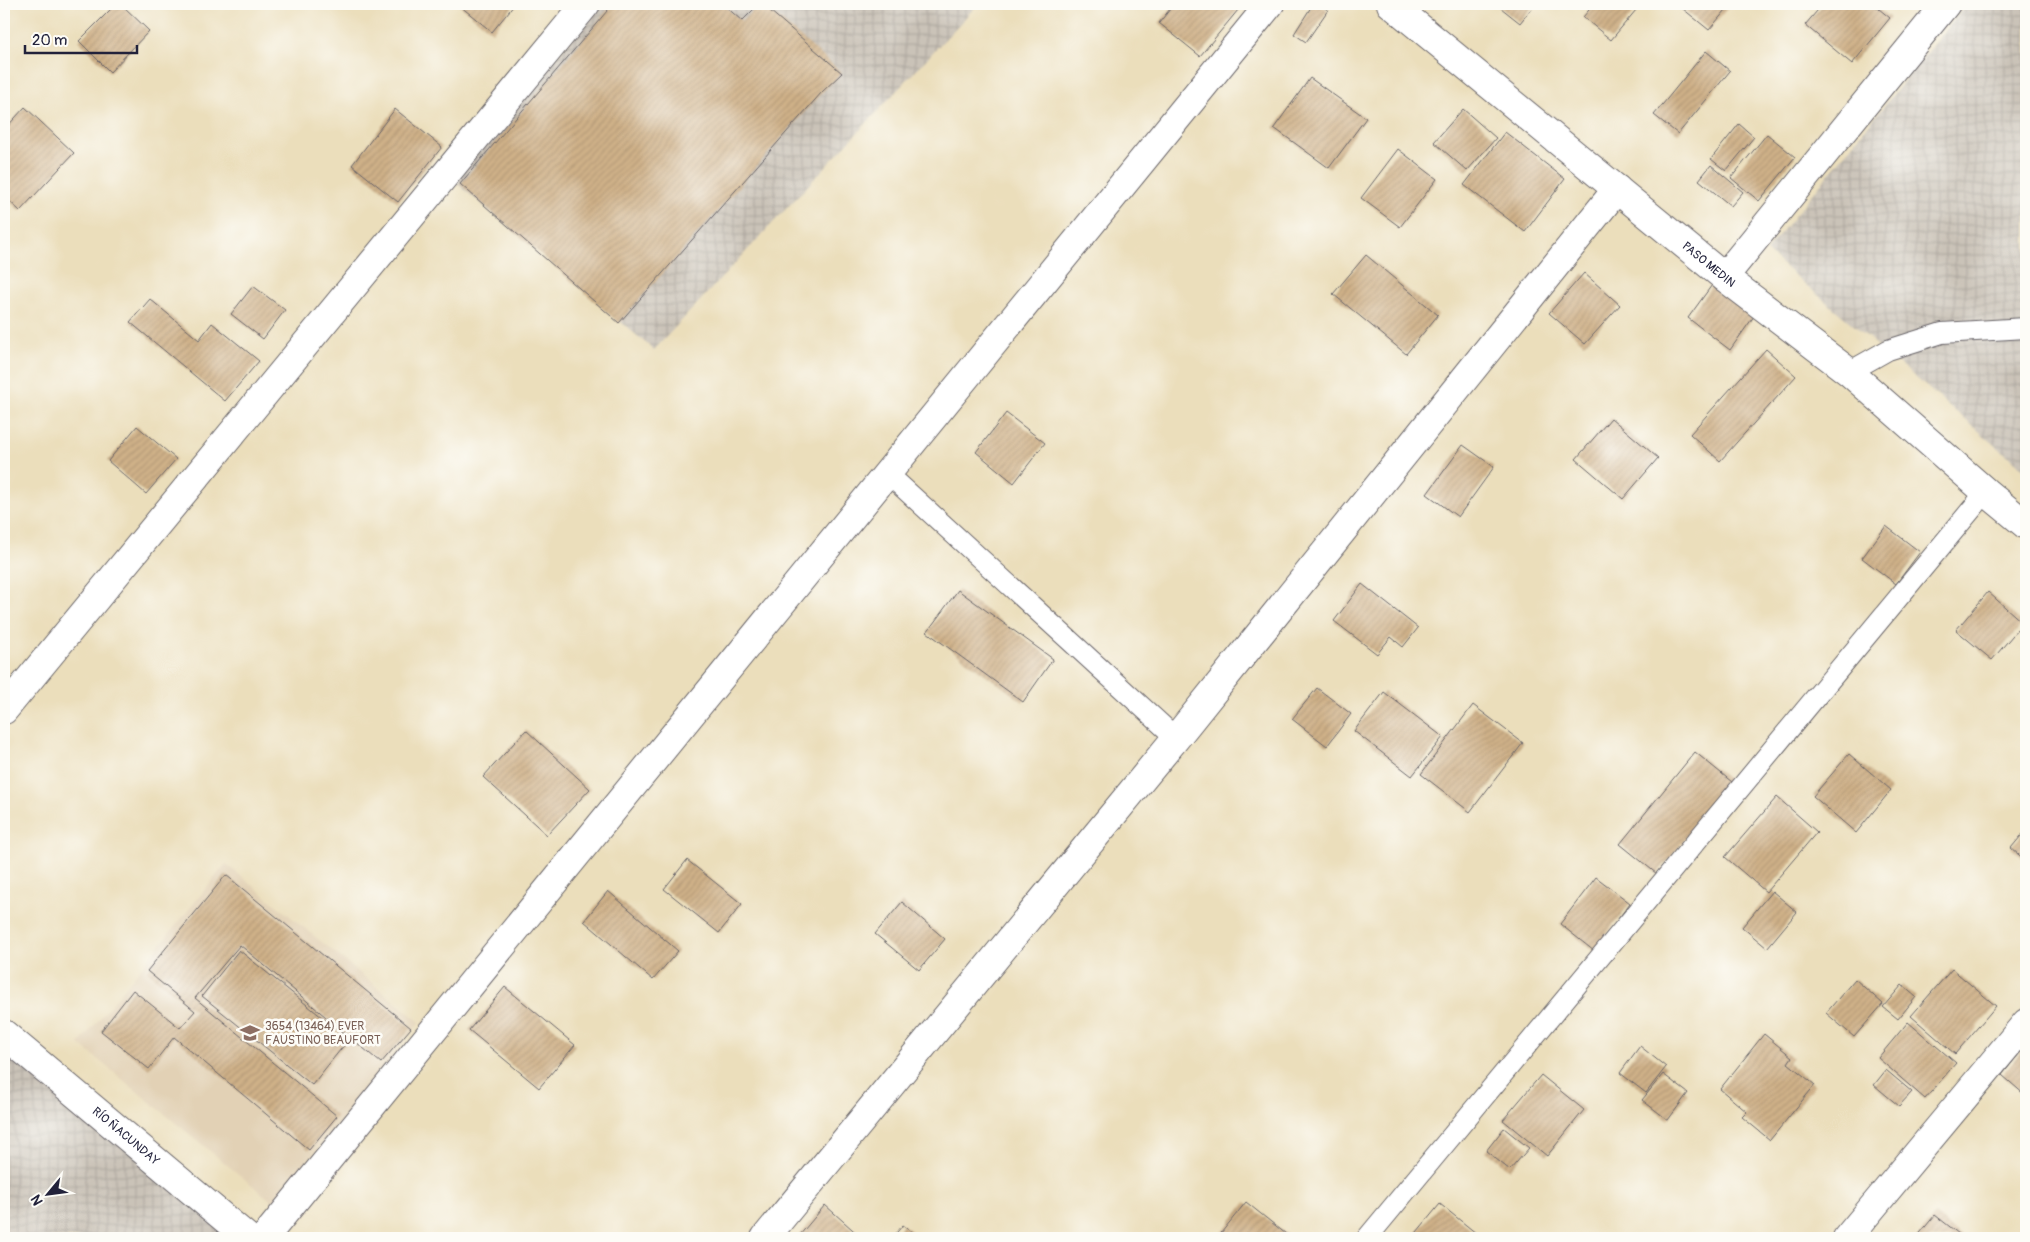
<svg xmlns="http://www.w3.org/2000/svg" width="2030" height="1242" font-family="Pangolin,sans-serif">
<style>
.built{fill:#e2d1b5}
.industrial{fill:url(#industrial-grid)}
.building{fill:url(#building-hatch)}
.lines{fill:none;stroke-linecap:round;stroke-linejoin:round}
.lane-casing{stroke:#686468;stroke-width:22}
.street-casing{stroke:#686468;stroke-width:30}
.secondary-casing{stroke:#686468;stroke-width:30}
.lane{stroke:#fff;stroke-width:20}
.street{stroke:#fff;stroke-width:28}
.secondary{stroke:#fff;stroke-width:28}
.labels{text-anchor:middle;stroke-width:5;stroke-linejoin:round;paint-order:stroke}
.street-label{font-size:12px;fill:#22223b;stroke:#fdfcf7}
.education-label{font-size:12px;fill:#785e54;stroke:#fdfcf7;text-anchor:start}
</style>
<defs>
<pattern id="industrial-grid" width="8" height="8" patternUnits="userSpaceOnUse" patternTransform="scale(1.25)"><rect width="8" height="8" fill="#cac3b8"/><path d="M0 4h8M4 0v8" fill="none" stroke="#ada79f"/></pattern>
<pattern id="building-hatch" width="6" height="6" patternUnits="userSpaceOnUse" patternTransform="scale(1.25)"><rect width="6" height="6" fill="#cfb188"/><path d="M-1 1l2-2M0 6l6-6M5 7l2-2" fill="none" stroke="#b19876"/></pattern>
</defs>
<rect width="100%" height="100%" fill="#fdfcf7"/>
<filter id="ink" filterUnits="userSpaceOnUse"><feTurbulence type="fractalNoise" baseFrequency=".02" numOctaves="2"/><feDisplacementMap in="SourceGraphic" scale="10" xChannelSelector="R" yChannelSelector="G"/><feConvolveMatrix kernelMatrix="1 2 1 2 8 2 1 2 1" color-interpolation-filters="sRGB"/></filter>
<filter id="wash" filterUnits="userSpaceOnUse"><feTurbulence type="fractalNoise" baseFrequency=".0096" numOctaves="4" result="noise"/><feDisplacementMap in="SourceGraphic" scale="20" xChannelSelector="R" yChannelSelector="G"/><feGaussianBlur stdDeviation="1.12" result="paint"/><feColorMatrix in="noise" values="0 0 0 0 0 0 0 0 0 0 0 0 0 0 0 0 0 1.4 0 .05"/><feComposite in="paint" operator="in"/></filter>
<g filter="url(#wash)">
<rect width="100%" height="100%" fill="#ebdebb"/>
<!-- built -->
<path class="built" d="M226,864L420,1022L274,1203L79,1044Z"/>
<!-- industrial -->
<path class="industrial" d="M601,4H978L654,350L453,180Z
M1967,4H2026V471L1766,251Z
M4,1039L246,1238H4Z"/>
<g id="blocks">
<!-- building -->
<path class="building" d="M116,4H121L149,31L110,72L79,41Z
M462,4H515L492,32L460,6Z
M613,4H723L742,21L759,4H762L842,73L822,92L619,323L460,184Z
M1174,4H1243L1200,56L1159,23Z
M1313,4H1319L1328,10L1306,42L1294,34Z
M1496,4H1535L1520,23Z
M1594,4H1641L1611,40L1583,17Z
M1677,4H1731L1709,30Z
M1823,4H1873L1890,18L1852,64L1805,25Z
M1706,51L1730,71L1678,134L1654,115Z
M1310,78L1366,118L1329,168L1274,128Z
M25,107L74,153L20,211L4,196V130Z
M395,109L442,147L398,202L352,165Z
M1463,109L1496,138L1467,171L1434,142Z
M1739,124L1754,137L1726,171L1711,159Z
M1505,132L1565,179L1525,232L1464,185Z
M1767,134L1795,157L1759,201L1731,178Z
M1398,149L1437,179L1400,227L1361,198Z
M1711,165L1743,192L1731,206L1699,180Z
M1366,255L1438,315L1406,354L1333,294Z
M1584,273L1620,305L1585,344L1549,313Z
M1717,278L1759,309L1730,350L1688,318Z
M253,286L285,310L263,339L231,314Z
M150,299L199,340L212,323L259,361L225,401L130,322Z
M1766,349L1796,376L1720,461L1690,434Z
M1006,413L1045,443L1014,483L976,452Z
M1611,418L1658,458L1623,499L1576,459Z
M137,426L176,459L146,494L108,461Z
M1463,445L1494,467L1458,517L1427,494Z
M1886,526L1920,552L1896,584L1862,558Z
M1362,584L1418,628L1403,647L1391,637L1377,654L1334,621Z
M958,590L1053,659L1023,702L927,632Z
M1988,592L2023,623L1992,660L1956,630Z
M1317,688L1351,714L1327,746L1292,719Z
M1384,692L1443,737L1412,776L1354,731Z
M1473,705L1523,743L1470,812L1421,774Z
M526,730L590,789L547,835L483,777Z
M1695,752L1732,782L1657,874L1620,844Z
M1849,754L1891,790L1856,833L1813,796Z
M1777,797L1817,832L1766,892L1725,857Z
M2026,830V861L2011,848Z
M687,860L742,904L719,933L664,889Z
M226,875L411,1028L381,1063L240,945L195,998L337,1116L309,1150L174,1037L149,1069L101,1031L133,990L180,1028L195,1011L147,971Z
M1596,877L1630,903L1594,951L1560,924Z
M608,891L678,951L653,980L584,921Z
M1772,891L1797,912L1767,948L1742,927Z
M902,902L945,939L919,970L875,934Z
M239,950L349,1039L312,1085L202,996Z
M1952,969L1996,1006L1955,1054L1911,1016Z
M1855,979L1883,1004L1854,1037L1826,1013Z
M1902,985L1916,997L1898,1019L1883,1007Z
M505,987L575,1045L539,1088L469,1030Z
M1908,1022L1956,1063L1925,1099L1878,1058Z
M1764,1034L1792,1057L1788,1063L1815,1085L1770,1140L1742,1117L1747,1112L1720,1089Z
M2026,1045V1096L2002,1075Z
M1640,1046L1666,1067L1646,1093L1620,1073Z
M1886,1070L1912,1092L1899,1106L1874,1085Z
M1663,1074L1688,1093L1668,1120L1642,1100Z
M1541,1075L1584,1110L1547,1156L1503,1120Z
M1504,1128L1529,1148L1510,1170L1486,1151Z
M1246,1202L1291,1238H1217Z
M1440,1204L1482,1238H1412Z
M825,1205L862,1238H801L799,1236Z
M1935,1215L1964,1238H1916Z
M903,1225L921,1238H892Z"/>
</g>
</g>
<g filter="url(#ink)">
<use href="#blocks" fill-opacity="0" stroke="#686468" stroke-width="1"/>
<g class="lines">
<defs>
<path id="lane" d="M1849,372L1888,350L1942,333L2026,328
M887,473L1176,738
M1367,1238L1986,492"/>
<g id="street">
<path d="M1724,277L1946,4"/>
<path d="M4,710L586,4"/>
<path id="s1" d="M4,1034L248,1238"/>
<path d="M264,1238L1270,4"/>
<path d="M765,1238L1176,738L1617,189"/>
<path d="M1847,1238L2026,1023"/>
</g>
<g id="secondary">
<path id="s2" d="M1391,4L1724,277L1849,372L1986,492L2026,525"/>
</g>
</defs>
<!-- lane casing -->
<use href="#lane" class="lane-casing"/>
<!-- street casing -->
<use href="#street" class="street-casing"/>
<!-- secondary casing -->
<use href="#secondary" class="secondary-casing"/>
<!-- lane -->
<use href="#lane" class="lane"/>
<!-- street -->
<use href="#street" class="street"/>
<!-- secondary -->
<use href="#secondary" class="secondary"/>
</g>
</g>
<!-- icons -->
<defs>
<symbol id="school-bare" viewBox="-9 -9 18 18"><path d="M0-5L7-2L0 1L-7-2ZM-4 1L0 2.5L4 1V4Q0 6-4 4Z" fill="#8d6e63" stroke="#fdfcf7" stroke-width="2.5" paint-order="stroke"/></symbol>
</defs>
<g fill-rule="evenodd">
<use href="#school-bare" x="236" y="1019" width="28" height="28"/>
</g>
<g class="labels">
<!-- street labels -->
<g class="street-label">
<text dy="4" stroke="none"><textPath href="#s2" startOffset="411">PASO MEDIN</textPath></text>
<text dy="4" stroke="none"><textPath href="#s1" startOffset="159">RÍO ÑACUNDAY</textPath></text>
</g>
<!-- education labels -->
<g class="education-label">
<text x="265" y="1030">3654 (13464) EVER<tspan x="265" dy="14">FAUSTINO BEAUFORT</tspan></text>
</g>
</g>
<!-- margin -->
<rect width="2030" height="1242" fill="none" stroke="#fdfcf7" stroke-width="20"/>
<!-- north arrow -->
<g transform="translate(48 1194) rotate(241)" stroke="#fdfcf7" stroke-width="4" paint-order="stroke">
<path d="M0-4L9 19L0 12L-9 19Z" fill="#22223b"/>
<text y="-8" font-size="14" font-weight="bold" text-anchor="middle" fill="#22223b">N</text>
</g>
<!-- scale -->
<path d="M25 45v8h112v-8" fill="none" stroke="#22223b" stroke-width="2.5"/>
<text x="32" y="45" font-size="15" fill="#22223b" stroke="#fdfcf7" stroke-width="4" paint-order="stroke">20 m</text>
</svg>
